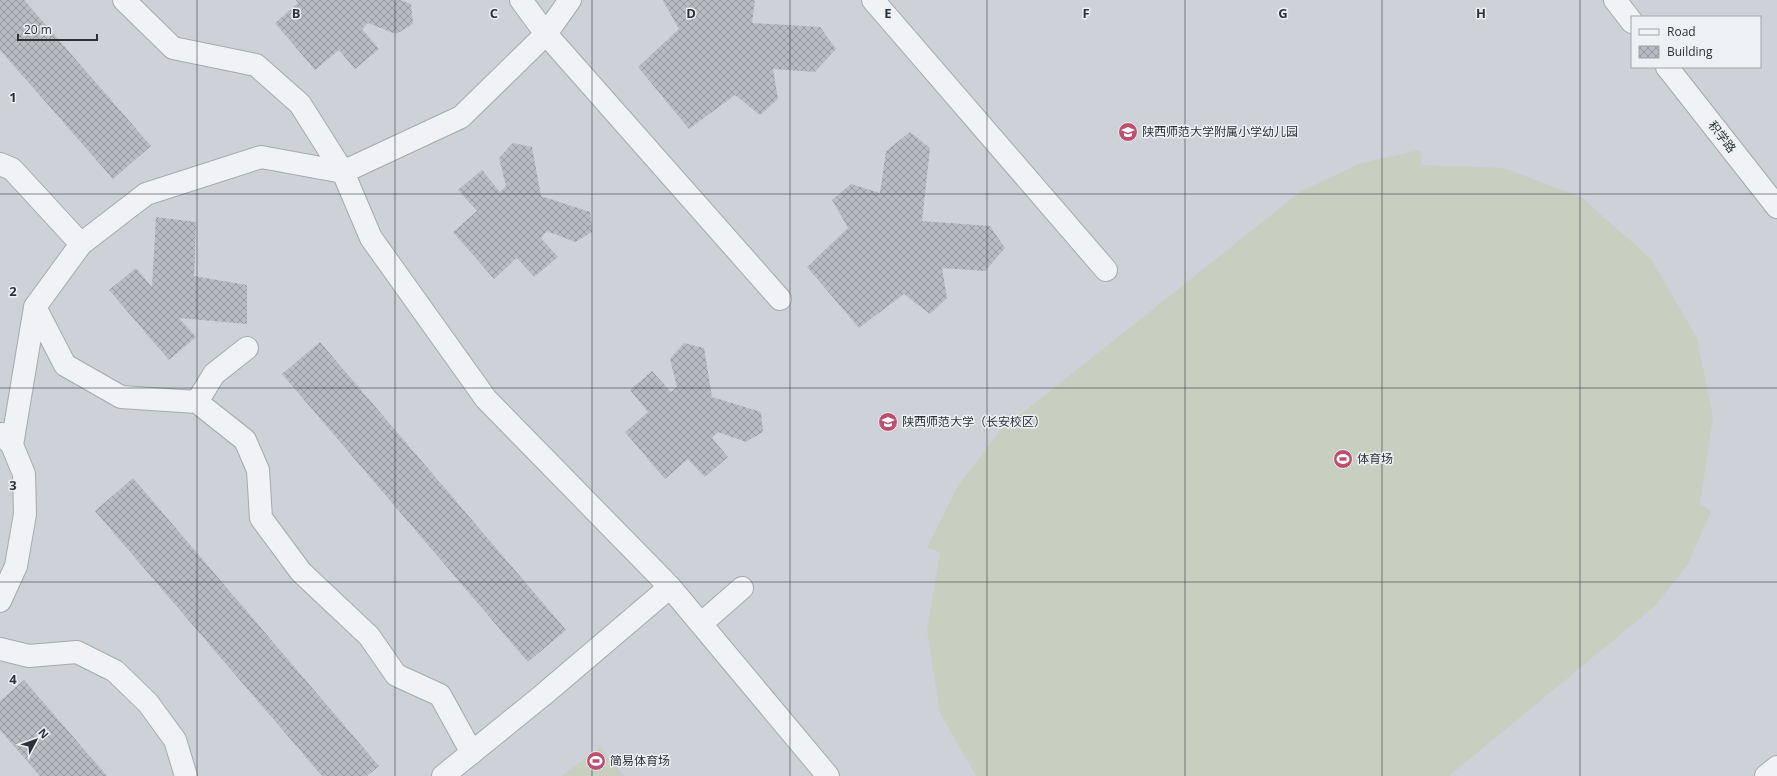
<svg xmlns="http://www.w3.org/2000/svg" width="1777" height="776" font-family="'Open Sans','Noto Sans SC',sans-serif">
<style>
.built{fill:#ccd2d7;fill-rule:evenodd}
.pitch{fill:#c6cfc0}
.building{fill:url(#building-cross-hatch)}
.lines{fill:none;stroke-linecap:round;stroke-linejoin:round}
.minor-casing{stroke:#a4aaaf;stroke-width:24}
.minor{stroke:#f0f2f5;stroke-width:22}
.grid{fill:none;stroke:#29323b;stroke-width:1;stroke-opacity:0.55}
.labels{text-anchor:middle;stroke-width:3;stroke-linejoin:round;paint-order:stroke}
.poi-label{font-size:12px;fill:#29323b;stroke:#edf1f4;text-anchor:start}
.street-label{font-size:12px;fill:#29323b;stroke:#edf1f4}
.grid-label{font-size:13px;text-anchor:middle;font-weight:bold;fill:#29323b;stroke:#edf1f4;stroke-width:3;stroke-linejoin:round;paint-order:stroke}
</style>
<defs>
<pattern id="building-cross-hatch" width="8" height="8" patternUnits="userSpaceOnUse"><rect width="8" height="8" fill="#b6bcc2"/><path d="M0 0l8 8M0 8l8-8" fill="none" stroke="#94999f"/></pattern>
</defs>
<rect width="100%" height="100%" fill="#dee2e6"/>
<!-- built -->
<path class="built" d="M0,0H1777V776H0ZM1632,17H1760V67H1632Z"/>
<!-- pitch -->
<path class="pitch" d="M1420,150L1422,165L1503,168L1581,197L1651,259L1697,338L1713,417L1700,504L1711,511L1688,564L1655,606L1449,776H976L940,713L927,631L940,552L927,548L958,486L1000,431L1300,192L1361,163Z
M600,747L624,776H562Z"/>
<!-- building -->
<path class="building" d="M0,0H24L151,146L113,179L0,50Z
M296,0H400L411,4L413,24L396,34L368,23L362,29L379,49L355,69L339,50L315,70L275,23L298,3Z
M664,0H755L752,23L820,27L836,49L815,72L773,69L778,99L760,115L735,95L689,129L638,67L679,29L663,1Z
M910,132L930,148L922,221L990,226L1005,248L985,271L942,268L947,298L930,314L904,294L859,328L807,267L848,228L832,200L851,184L880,193L886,151Z
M513,143L532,147L541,196L590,212L592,232L575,242L547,231L541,238L558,257L534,277L517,258L494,279L453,232L477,211L458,190L482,170L500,192L506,186L499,158Z
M156,217L196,222L194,276L247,285V324L179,318L196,337L169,360L109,290L136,268L152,287Z
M320,342L566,630L528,662L282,374Z
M684,343L704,348L712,397L761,412L763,432L746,442L718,432L712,438L728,457L705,477L688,459L665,479L625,432L648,412L630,390L652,371L671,392L677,387L670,359Z
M133,478L379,766L367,776H322L95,511Z
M24,680L107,776H40L0,730V701Z"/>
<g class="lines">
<defs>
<path id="minor" d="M124,0L173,48L256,65L300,104L343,172L371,238L486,399L670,587L828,776
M521,0L546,34L780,299
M873,0L1106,270
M1615,0L1632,22
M1667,67L1777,207
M0,164L12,169L81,244
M35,307L65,365L121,397L197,402L245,440L258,470L261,518L301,572L369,636L396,675L440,695L472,753
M197,402L214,374L247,348
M12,445L35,307L81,244L146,194L261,157L343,172L461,117L546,34L570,0
M0,601L16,566L25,514L24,474L12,445L2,434
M702,623L742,588
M0,649L29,656L77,652L115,671L148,703L175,740L186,776
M443,776L543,695L670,587
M1766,776L1777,767"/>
</defs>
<!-- minor casing -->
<use href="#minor" class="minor-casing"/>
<!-- minor -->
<use href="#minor" class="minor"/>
</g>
<!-- grid -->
<path class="grid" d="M197,0V776M395,0V776M592,0V776M790,0V776M987,0V776M1185,0V776M1382,0V776M1580,0V776M0,194H1777M0,388H1777M0,582H1777"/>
<!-- icons -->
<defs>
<symbol id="school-disc" viewBox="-11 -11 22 22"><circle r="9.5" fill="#bf4f6f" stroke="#edf1f4"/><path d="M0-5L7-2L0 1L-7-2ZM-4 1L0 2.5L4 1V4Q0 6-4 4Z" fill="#fff"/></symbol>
<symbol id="university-disc" viewBox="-11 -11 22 22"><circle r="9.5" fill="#bf4f6f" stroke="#edf1f4"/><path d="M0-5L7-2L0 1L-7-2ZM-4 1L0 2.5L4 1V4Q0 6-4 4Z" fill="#fff"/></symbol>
<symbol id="stadium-disc" viewBox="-11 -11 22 22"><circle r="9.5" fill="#bf4f6f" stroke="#edf1f4"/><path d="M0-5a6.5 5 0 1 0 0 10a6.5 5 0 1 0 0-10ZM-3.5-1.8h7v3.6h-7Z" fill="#fff"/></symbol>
</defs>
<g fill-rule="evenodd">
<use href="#school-disc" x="1117" y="121" width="22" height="22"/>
<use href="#university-disc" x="877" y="411" width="22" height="22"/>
<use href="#stadium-disc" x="1332" y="448" width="22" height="22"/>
<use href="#stadium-disc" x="585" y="750" width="22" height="22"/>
</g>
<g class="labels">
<!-- poi labels -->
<g class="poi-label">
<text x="1142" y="136">陕西师范大学附属小学幼儿园</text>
<text x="902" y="426">陕西师范大学（长安校区）</text>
<text x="1357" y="463">体育场</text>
<text x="610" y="765">简易体育场</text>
</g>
<!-- street labels -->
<g class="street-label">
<text transform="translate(1722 137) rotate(52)" y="4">积学路</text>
</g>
</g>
<g class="grid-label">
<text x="296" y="18">B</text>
<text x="494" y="18">C</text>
<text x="691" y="18">D</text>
<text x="888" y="18">E</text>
<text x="1086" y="18">F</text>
<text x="1283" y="18">G</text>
<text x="1481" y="18">H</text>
<text x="13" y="102">1</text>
<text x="13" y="296">2</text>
<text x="13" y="490">3</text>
<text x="13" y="684">4</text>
</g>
<!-- legend -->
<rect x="1631" y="16" width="130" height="52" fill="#edf1f4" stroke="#9fa5aa"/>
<rect x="1639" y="29" width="20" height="6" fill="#f0f2f5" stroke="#9fa5aa"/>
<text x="1667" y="36" font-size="12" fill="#29323b">Road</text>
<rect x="1639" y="46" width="20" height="12" fill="url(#building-cross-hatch)" stroke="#9fa5aa"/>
<text x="1667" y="56" font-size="12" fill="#29323b">Building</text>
<!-- north arrow -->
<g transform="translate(36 740) rotate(49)" stroke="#edf1f4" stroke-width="3" paint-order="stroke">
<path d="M0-3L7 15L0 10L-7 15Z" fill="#29323b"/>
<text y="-6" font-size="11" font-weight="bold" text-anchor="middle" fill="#29323b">N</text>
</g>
<!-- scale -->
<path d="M18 34v6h79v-6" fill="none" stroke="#29323b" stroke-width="2"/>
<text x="24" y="34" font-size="12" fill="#29323b" stroke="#edf1f4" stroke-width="3" paint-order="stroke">20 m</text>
</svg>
